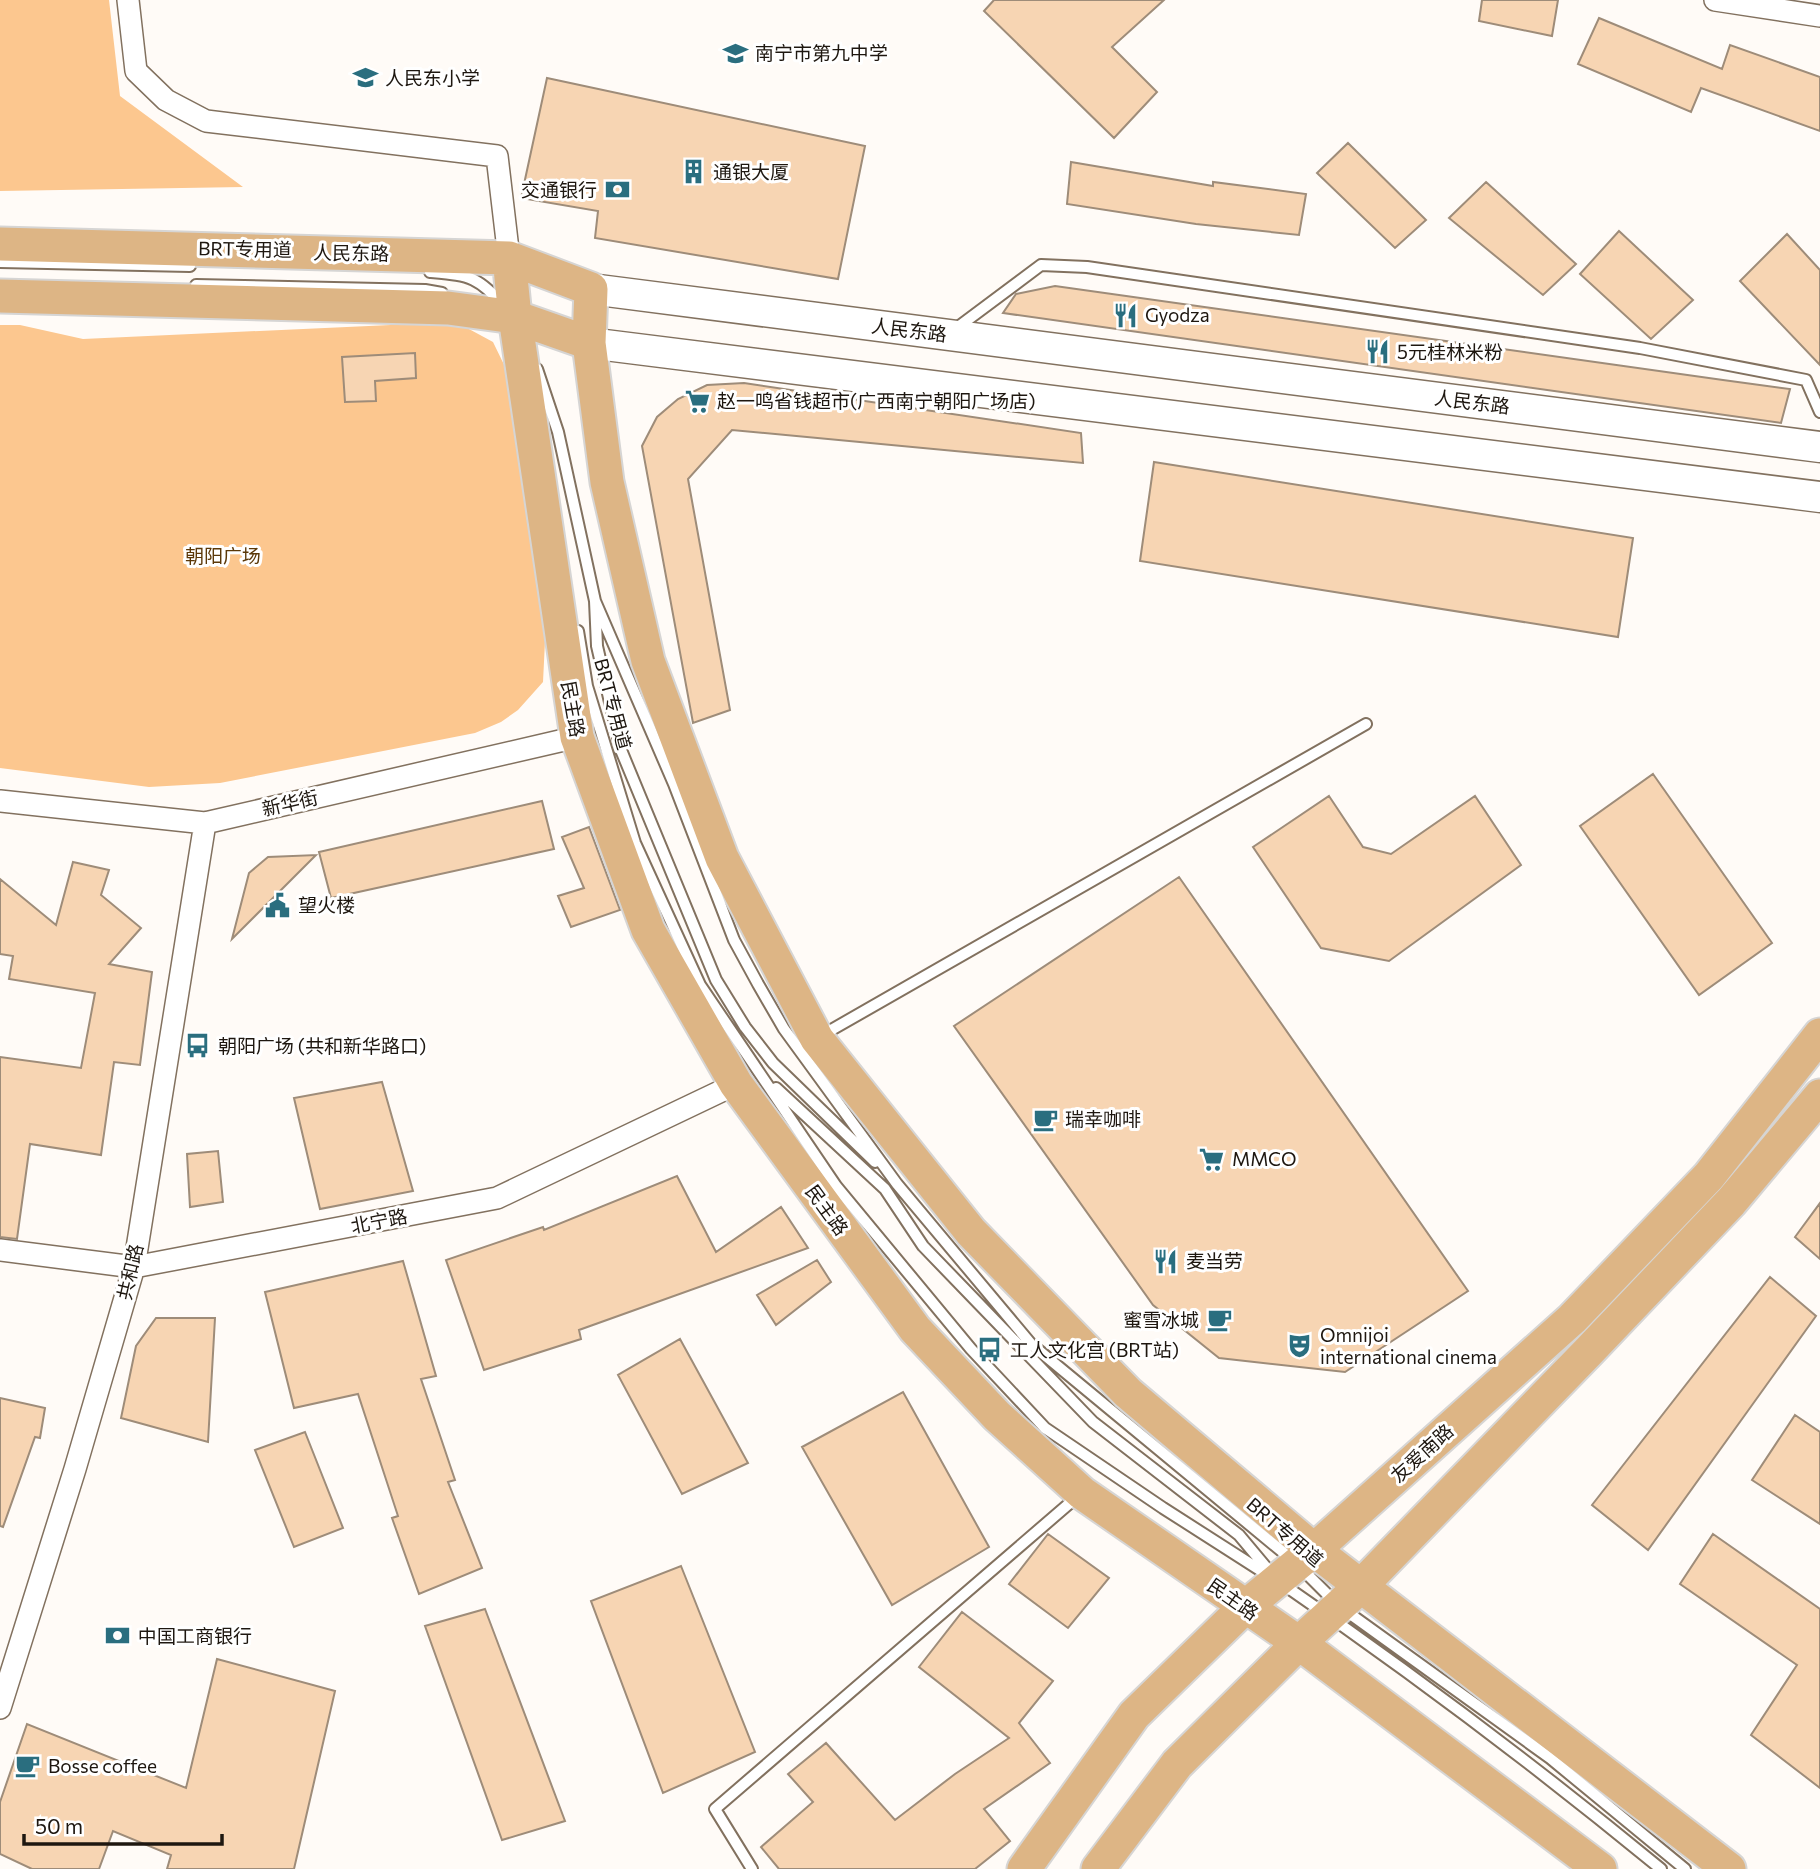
<svg xmlns="http://www.w3.org/2000/svg" width="1820" height="1869" font-family="Commissioner,'Noto Sans SC',sans-serif">
<style>
.green{fill:#fcc78f}
.building{fill:#f7d5b3;stroke:#9e8c79;stroke-width:2}
.lines{fill:none;stroke-linecap:round;stroke-linejoin:round}
.lane-casing{stroke:#82715f;stroke-width:14}
.street-casing{stroke:#82715f;stroke-width:24}
.secondary-casing{stroke:#82715f;stroke-width:33}
.primary-casing{stroke:#d6d5d4;stroke-width:37}
.lane{stroke:#fff;stroke-width:10}
.street{stroke:#fff;stroke-width:21}
.secondary{stroke:#fff;stroke-width:30}
.primary{stroke:#ddb585;stroke-width:33}
.labels{text-anchor:middle;stroke-width:6;stroke-linejoin:round;paint-order:stroke}
.poi-label{font-size:19px;fill:#1e1710;stroke:#fff;text-anchor:start}
.street-label{font-size:19px;fill:#1e1710;stroke:#fff}
.park-label{font-size:19px;fill:#5b3808;stroke:#fff}
</style>
<rect width="100%" height="100%" fill="#fffbf7"/>
<!-- green -->
<path class="green" d="M0,0H109L120,96L243,187L0,191Z
M456,322L493,342L511,379L547,601L543,682L518,710L501,722L475,733L220,783L149,787L0,768V325H20L83,339Z"/>
<!-- building -->
<path class="building" d="M994,0H1164L1112,47L1157,92L1114,138L984,11Z
M1482,0H1558L1552,36L1479,21Z
M1599,18L1722,69L1730,45L1820,77V131L1701,88L1691,112L1578,64Z
M547,78L865,146L838,279L595,238L598,211L521,198Z
M1348,143L1426,220L1395,248L1317,173Z
M1071,162L1213,186V182L1306,194L1299,235L1196,224L1067,204Z
M1486,182L1576,264L1543,295L1449,218Z
M1619,231L1693,300L1651,339L1580,274Z
M1787,234L1820,270V365L1740,281Z
M1055,286L1723,380L1790,389L1781,423L1003,313L1016,294Z
M415,353L416,378L375,381L376,401L345,402L342,357Z
M744,383L1081,433L1083,463L732,430L688,479L730,710L693,723L642,446L657,417L678,399L707,385Z
M1154,462L1633,538L1618,637L1140,561Z
M1653,774L1772,943L1699,995L1580,826Z
M1329,796L1363,847L1391,854L1475,796L1521,865L1389,961L1321,948L1253,847Z
M542,801L554,849L331,898L319,852Z
M589,827L620,910L571,927L558,896L584,888L562,837Z
M316,855L232,939L249,873L268,857Z
M73,862L109,870L101,895L141,928L109,964L152,972L140,1065L114,1062L101,1155L30,1144L17,1239L0,1237V1057L81,1068L95,993L9,979L13,956L0,954V879L56,925Z
M1179,877L1468,1291L1345,1372L1219,1358L1153,1305L954,1026Z
M382,1082L413,1191L320,1209L294,1098Z
M218,1151L223,1202L190,1207L187,1154Z
M677,1176L716,1252L781,1207L808,1248L579,1330L581,1339L484,1370L446,1260L543,1227L544,1230Z
M1820,1203V1259L1795,1237Z
M817,1260L831,1282L776,1325L757,1295Z
M403,1261L436,1376L421,1379L455,1480L448,1482L482,1568L419,1594L392,1518L398,1516L358,1394L294,1408L265,1292Z
M1770,1277L1816,1316L1648,1550L1592,1505Z
M156,1318H215L208,1442L121,1418L136,1346Z
M680,1339L748,1463L682,1494L618,1375Z
M903,1392L989,1547L892,1605L802,1447Z
M0,1398L45,1408L40,1438L35,1437L3,1527L0,1526Z
M1795,1415L1820,1432V1524L1752,1480Z
M305,1432L343,1528L294,1547L255,1450Z
M1048,1534L1109,1578L1068,1628L1009,1584Z
M1713,1534L1820,1609V1788L1751,1735L1797,1665L1680,1584Z
M681,1566L755,1752L663,1793L591,1601Z
M485,1609L565,1821L502,1840L425,1626Z
M962,1612L1053,1681L1019,1723L1050,1763L984,1809L1010,1841L975,1869H779L761,1847L813,1802L788,1774L826,1743L895,1820L955,1774L1009,1738L919,1667Z
M217,1659L335,1691L294,1869H167L171,1855L113,1831L99,1869H32L0,1854V1802L27,1724L186,1788Z"/>
<g class="lines">
<defs>
<path id="lane" d="M0,262L190,266
M430,272C473,276 476,276 506,308
M196,285L425,290L442,293
M954,330L1041,265L1087,267L1640,348L1806,380L1820,412
M537,369L558,432L595,601L597,646L621,750L716,980L745,1027L773,1063L875,1162
M595,601L674,784L734,940L758,984L784,1029L897,1184L1031,1344L1296,1563L1339,1606L1550,1758L1685,1869
M578,631L587,686L635,843L700,985L836,1186L971,1349L1045,1428L1163,1508L1274,1579
M819,1037L1366,724
M776,1088L885,1189L923,1246L1093,1422L1239,1535L1270,1572
M1281,1583C1412,1673 1538,1768 1661,1869
M752,1869L715,1809L1078,1496"/>
<path id="street" d="M128,0L136,71L166,100L206,121L497,156L509,258
M1715,0L1820,16
M0,801L205,823L577,737
M0,1250L134,1267L497,1198L736,1084
M0,1708L75,1469L134,1267L205,823"/>
<path id="secondary" d="M591,289L1820,447
M589,343L1820,497"/>
<path id="primary" d="M0,244L509,258L591,289L589,343L607,482L648,661L722,858L817,1039L971,1232L1128,1393L1314,1550L1729,1869
M509,258L515,317L577,737L648,930L736,1084L915,1329L997,1416L1082,1493L1299,1643L1600,1869
M0,296L448,308L515,317L589,343
M1024,1869L1134,1715L1245,1607L1314,1550L1572,1319L1709,1176L1820,1035
M1098,1869L1177,1764L1299,1643L1361,1586L1590,1350L1731,1202L1820,1096"/>
</defs>
<!-- lane casing -->
<use href="#lane" class="lane-casing"/>
<!-- street casing -->
<use href="#street" class="street-casing"/>
<!-- secondary casing -->
<use href="#secondary" class="secondary-casing"/>
<!-- primary casing -->
<use href="#primary" class="primary-casing"/>
<!-- lane -->
<use href="#lane" class="lane"/>
<!-- street -->
<use href="#street" class="street"/>
<!-- secondary -->
<use href="#secondary" class="secondary"/>
<!-- primary -->
<use href="#primary" class="primary"/>
</g>
<!-- icons -->
<defs>
<symbol id="school-bare" viewBox="-9 -9 18 18"><path d="M0-5L7-2L0 1L-7-2ZM-4 1L0 2.5L4 1V4Q0 6-4 4Z" fill="#2a6e7f" stroke="#fff" stroke-width="2.5" paint-order="stroke"/></symbol>
<symbol id="building-bare" viewBox="-9 -9 18 18"><path d="M-4-6H4V6H1V3H-1V6H-4ZM-2.5-4.3h1.7v1.8h-1.7ZM.8-4.3h1.7v1.8H.8ZM-2.5-1h1.7V.8h-1.7ZM.8-1h1.7V.8H.8Z" fill="#2a6e7f" stroke="#fff" stroke-width="2.5" paint-order="stroke"/></symbol>
<symbol id="bank-bare" viewBox="-9 -9 18 18"><path d="M-6-4H6V4H-6ZM0-2.3a2.3 2.3 0 1 0 0 4.6a2.3 2.3 0 1 0 0-4.6Z" fill="#2a6e7f" stroke="#fff" stroke-width="2.5" paint-order="stroke"/></symbol>
<symbol id="restaurant-bare" viewBox="-9 -9 18 18"><path d="M-5-6h1v4h1v-4h1v4h1v-4h1v5L-1.5 .5V6h-2V.5L-5-1ZM5-6V6H3V1.5H1.5Q1.5-4 5-6Z" fill="#2a6e7f" stroke="#fff" stroke-width="2.5" paint-order="stroke"/></symbol>
<symbol id="supermarket-bare" viewBox="-9 -9 18 18"><path d="M-6-5.5h2.5l.6 2H6L4.5 2H-2.5L-4.4-4H-6ZM-1.5 3.2a1.3 1.3 0 1 0 .1 0ZM3 3.2a1.3 1.3 0 1 0 .1 0Z" fill="#2a6e7f" stroke="#fff" stroke-width="2.5" paint-order="stroke"/></symbol>
<symbol id="civic-bare" viewBox="-9 -9 18 18"><path d="M-.6-6.5H3V-4.5H.6V-3L4-1V1h2V6H-6V1h2V-1L-.6-3ZM-1.2 2.5V6h2.4V2.5Z" fill="#2a6e7f" stroke="#fff" stroke-width="2.5" paint-order="stroke"/></symbol>
<symbol id="bus-bare" viewBox="-9 -9 18 18"><path d="M-5-6H5V4H4V6H2V4H-2V6H-4V4H-5ZM-3.5-4V0h7V-4ZM-3.5 1.2v1.5H-2V1.2ZM2 1.2v1.5H3.5V1.2Z" fill="#2a6e7f" stroke="#fff" stroke-width="2.5" paint-order="stroke"/></symbol>
<symbol id="cafe-bare" viewBox="-9 -9 18 18"><path d="M-5.5-4.5H6V0H3Q3 3.5 0 3.5H-2.5Q-5.5 3.5-5.5 0ZM3-3.2v2h1.7v-2ZM-6 4.5H4V6H-6Z" fill="#2a6e7f" stroke="#fff" stroke-width="2.5" paint-order="stroke"/></symbol>
<symbol id="theatre-bare" viewBox="-9 -9 18 18"><path d="M-5-5.5Q0-4 5-5.5V0Q5 5 0 6Q-5 5-5 0ZM-3.3-2.5H-1v1.5H-3.3ZM1-2.5H3.3v1.5H1ZM-2.8 1Q0 5.5 2.8 1Z" fill="#2a6e7f" stroke="#fff" stroke-width="2.5" paint-order="stroke"/></symbol>
</defs>
<g fill-rule="evenodd">
<use href="#school-bare" x="718" y="36" width="35" height="35"/>
<use href="#school-bare" x="348" y="60" width="35" height="35"/>
<use href="#building-bare" x="676" y="154" width="35" height="35"/>
<use href="#bank-bare" x="600" y="172" width="35" height="35"/>
<use href="#restaurant-bare" x="1108" y="298" width="35" height="35"/>
<use href="#restaurant-bare" x="1360" y="334" width="35" height="35"/>
<use href="#supermarket-bare" x="680" y="384" width="35" height="35"/>
<use href="#civic-bare" x="260" y="888" width="35" height="35"/>
<use href="#bus-bare" x="180" y="1028" width="35" height="35"/>
<use href="#cafe-bare" x="1028" y="1102" width="35" height="35"/>
<use href="#supermarket-bare" x="1194" y="1142" width="35" height="35"/>
<use href="#restaurant-bare" x="1148" y="1244" width="35" height="35"/>
<use href="#cafe-bare" x="1202" y="1302" width="35" height="35"/>
<use href="#theatre-bare" x="1282" y="1328" width="35" height="35"/>
<use href="#bus-bare" x="972" y="1332" width="35" height="35"/>
<use href="#bank-bare" x="100" y="1618" width="35" height="35"/>
<use href="#cafe-bare" x="10" y="1748" width="35" height="35"/>
</g>
<g class="labels">
<!-- poi labels -->
<g class="poi-label">
<text x="755" y="60">南宁市第九中学</text>
<text x="385" y="85">人民东小学</text>
<text x="713" y="179">通银大厦</text>
<text x="597" y="197" text-anchor="end">交通银行</text>
<text x="1145" y="322">Gyodza</text>
<text x="1397" y="359">5元桂林米粉</text>
<text x="717" y="408">赵一鸣省钱超市(广西南宁朝阳广场店)</text>
<text x="298" y="912">望火楼</text>
<text x="218" y="1053">朝阳广场 (共和新华路口)</text>
<text x="1065" y="1126">瑞幸咖啡</text>
<text x="1232" y="1166">MMCO</text>
<text x="1186" y="1268">麦当劳</text>
<text x="1199" y="1327" text-anchor="end">蜜雪冰城</text>
<text x="1320" y="1342">Omnijoi<tspan x="1320" dy="22">international cinema</tspan></text>
<text x="1010" y="1357">工人文化宫 (BRT站)</text>
<text x="138" y="1643">中国工商银行</text>
<text x="48" y="1773">Bosse coffee</text>
</g>
<!-- street labels -->
<g class="street-label">
<text transform="translate(245 249) rotate(1)" y="7">BRT专用道</text>
<text transform="translate(351 253) rotate(1)" y="7">人民东路</text>
<text transform="translate(909 330) rotate(7)" y="7">人民东路</text>
<text transform="translate(1472 402) rotate(7)" y="7">人民东路</text>
<text transform="translate(613 704) rotate(75)" y="7">BRT专用道</text>
<text transform="translate(573 709) rotate(80)" y="7">民主路</text>
<text transform="translate(290 803) rotate(-13)" y="7">新华街</text>
<text transform="translate(827 1210) rotate(54)" y="7">民主路</text>
<text transform="translate(379 1221) rotate(-11)" y="7">北宁路</text>
<text transform="translate(130 1272) rotate(-77)" y="7">共和路</text>
<text transform="translate(1422 1453) rotate(-42)" y="7">友爱南路</text>
<text transform="translate(1285 1532) rotate(41)" y="7">BRT专用道</text>
<text transform="translate(1233 1599) rotate(35)" y="7">民主路</text>
</g>
<!-- park labels -->
<g class="park-label">
<text x="223" y="563">朝阳广场</text>
</g>
</g>
<!-- scale -->
<path d="M24 1834v10h198v-10" fill="none" stroke="#1e1710" stroke-width="3.5"/>
<text x="35" y="1834" font-size="21" fill="#1e1710" stroke="#ffffff" stroke-width="5" paint-order="stroke">50 m</text>
</svg>
